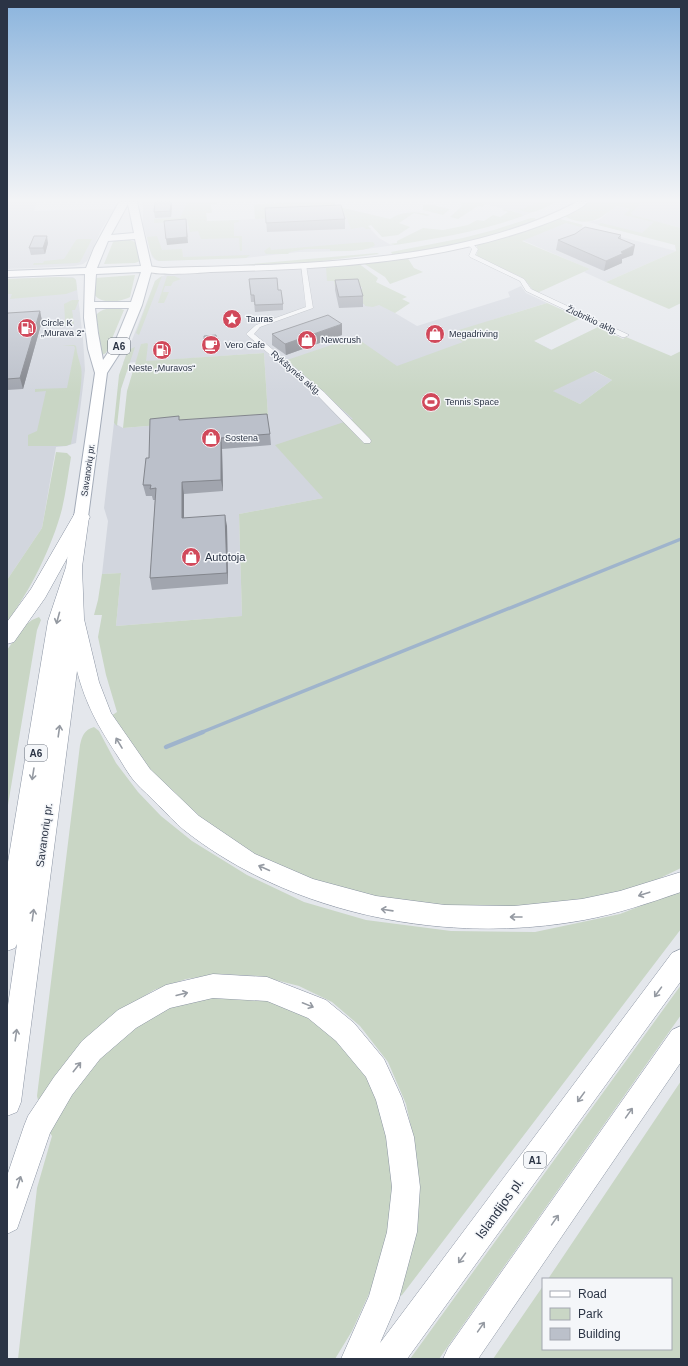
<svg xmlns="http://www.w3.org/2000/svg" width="688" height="1366" font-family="Helvetica,sans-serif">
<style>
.built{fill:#d2d6de}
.green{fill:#c9d6c5;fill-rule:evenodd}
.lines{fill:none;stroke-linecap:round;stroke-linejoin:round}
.stream-far1{stroke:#9fb4cc;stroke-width:3.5}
.stream{stroke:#9fb4cc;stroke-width:4.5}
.minor-casing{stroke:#a9aeb7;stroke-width:1}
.secondary-casing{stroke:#a9aeb7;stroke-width:2}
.primary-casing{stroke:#a3abb8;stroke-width:2}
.trunk-casing{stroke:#8b94a3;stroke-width:1}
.motorway-casing{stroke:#8b94a3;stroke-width:1}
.minor{fill:#f7f8fa;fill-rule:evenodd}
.secondary{fill:#fff;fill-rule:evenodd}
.primary{fill:#fff;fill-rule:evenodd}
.trunk{fill:#fff;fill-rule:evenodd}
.motorway{fill:#fff;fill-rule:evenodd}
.wall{fill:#a1a5ae}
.shaded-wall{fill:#83868d}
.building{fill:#bbc0ca;stroke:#83868d}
.oneway{stroke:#959aa2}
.labels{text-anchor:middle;stroke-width:3;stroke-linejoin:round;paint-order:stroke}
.far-poi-label{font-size:9px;fill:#2b3445;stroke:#f4f6f9;text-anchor:start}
.far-street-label{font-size:9px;fill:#2b3445;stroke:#f4f6f9}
.shield{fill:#f4f6f9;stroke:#676e7b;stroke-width:1}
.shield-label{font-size:10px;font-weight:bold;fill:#2b3445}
.poi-label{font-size:11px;fill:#2b3445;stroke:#f4f6f9;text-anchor:start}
.street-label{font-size:11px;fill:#2b3445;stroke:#f4f6f9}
.near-street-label{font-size:13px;fill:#2b3445;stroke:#f4f6f9}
</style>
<rect width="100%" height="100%" fill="#e4e7ec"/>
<!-- built -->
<path class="built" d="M7,202H37L34,211L115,209L102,228L87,261L83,264L74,266L7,269Z
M143,202H200V222L255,219L259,216L321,209L359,217L379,238L391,245H395L352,251L299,252L246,258L159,261L155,260L152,257L143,224Z
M482,202H556L523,216L522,214L516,212L481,203Z
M642,202H681V228L662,223L645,237L588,222L599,220L617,206L632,210Z
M559,219L583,225L582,227L676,251L606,282L584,272L589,269L522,240Z
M358,263L395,313L417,326L510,297L508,292L521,286L526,293L547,303L492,320L612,380L580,404L552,391L323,498L239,514L242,616L116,626L121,573L102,574L108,521L104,508L114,423L123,428L268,416L264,353L123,363L155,281L160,277L168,274L258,271Z
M59,277H73L76,280L83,339L85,370L76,443L66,446L56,447L42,528L7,580V279Z"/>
<!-- green -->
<path class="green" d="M187,202H217V204H211L212,213H206L207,221L239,220V222L234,223V236H242V251H240L239,238L201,239L198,231L190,232L187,219L173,220L171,222L154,223V219L180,218Z
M306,202H335V206L390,219C403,211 416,211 430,215L427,216L414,213L399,223L410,227L398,235L382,237L371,225L368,226L371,229H366L363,227L351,229L346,216L341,215L255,219L254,206L256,204Z
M458,202H477L485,204L483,207L478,206L458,219L450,217L462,206L460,205L462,203Z
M536,202H556C544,208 531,217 518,209L519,208L523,209Z
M589,202H642L631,213L632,215L681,228V303L669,309L606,282L676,251L675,245L598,225L601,223L642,233L654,222L624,215L630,209L617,206C598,220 588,228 564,216Z
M429,204L449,209V210L443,215L423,210V205Z
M504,209L522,214L523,216C481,231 439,238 395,245L389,244L397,243V241L423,228L443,230L468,225L477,220L484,221L493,215L500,217L508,212L502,210Z
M531,218H535L536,221C490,238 444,247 396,255L392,254L391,252L463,238L494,230Z
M556,218L583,225L581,227L566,223L522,241L590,269L537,293C530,289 528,281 521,277L476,256L478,250L476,244Z
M157,236L162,250L182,249L183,257L250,255L246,258L159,261C150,258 149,245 147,237Z
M78,239H92L80,262L77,263L33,265L34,263H43L44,261L64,259L76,240Z
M127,239L135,242L140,261L135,263L104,264L113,242L116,240Z
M366,242H373L375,245C368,252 341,251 330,251V249H306L290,252L288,254H263H266L264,251L268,248L270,247L271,250Z
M377,253L379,254L297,264L241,265Z
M407,257L414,268L423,272L390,284L385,277L363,263Z
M358,263L378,278L376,282L407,297L402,299L410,303L395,313L379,305L373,307L365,306L364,304H359L358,289H362V287L335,288L334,281H327L326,268L328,267Z
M135,275L130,297C120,302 101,305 94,294L95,278Z
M162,276L139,335L136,333L155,281Z
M167,276H174L181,279L173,282L171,286H165L163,292H169L164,303H158Z
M59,277L74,278L76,280L77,290L66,294L10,299L12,294H7V279Z
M72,300H79L75,310H72L74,324L63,326L65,319L64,304Z
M547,303L581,318L534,341L551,350L598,327L623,339L626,337L671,356L681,351V868L650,883L604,897L571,904L447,911L320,886L244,854L179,808L108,718L117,712L106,675L98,637L102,615H94L98,600L102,574L121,573L116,626L242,616L239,514L323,498L275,445L353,419L287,360L355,337L397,366L463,342L449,333ZM595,371L612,380L580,404L553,391Z
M118,308L124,310L106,353L102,355L96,315C102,308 110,308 118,308Z
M147,343L148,344L146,361L264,353L268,416L123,428L127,391L141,344Z
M74,345L76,346C77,354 79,360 81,367C84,382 74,427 71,444L66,446H28V435L37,431L46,391L35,392V389L67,388L75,348L74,346H62Z
M135,347L121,389L117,426L114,423L119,375L128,350Z
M56,452L67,453L71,457C68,474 66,492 62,509C52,547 30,591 7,622V580L42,528Z
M39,617L41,620L37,630L7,811V650L24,626L32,620Z
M94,727L99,731L116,763L138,792L161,816L192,841L247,875L304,902L366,920L451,931L535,932L620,914L681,890V929L402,1295L397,1297L413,1210L416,1150L406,1104L388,1062L360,1026L332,1002L299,986L260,976L220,974L186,979L154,990L111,1017L38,1100L37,1096L80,745C82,736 84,730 94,727Z
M681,985V1015L439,1359H410Z
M200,995L275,1001L310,1014L337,1035L376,1089L395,1167L392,1223L379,1272L352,1331L335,1359H18L37,1188L52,1136L45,1126L67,1092L131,1023Z
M681,1081V1359H493L543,1286V1349H671V1279H548Z"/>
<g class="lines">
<!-- stream-far1 -->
<path class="stream-far1" d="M200,733L681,539"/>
<!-- stream -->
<path class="stream" d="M166,747L203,732"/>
<defs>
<path id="minor" d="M467,242H471L478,249L475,255L524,279L531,289L629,335L625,337H622L526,291L520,281L470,257L469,256L472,249L466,243Z
M301,264L306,265L313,308L260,327L254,334L324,392L370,439L371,441L370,443H364L318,396L246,334L256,325L306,307Z"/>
<path id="secondary" d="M577,202H588C578,212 555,220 542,225C437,264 321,269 211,272C198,273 150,277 142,269L147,266L163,268C295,264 458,265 577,202Z"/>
<path id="primary" d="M119,202H137L152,269L142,305L127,342L107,373L88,517L86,520L81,522L76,520L74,517L95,373L88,349L84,318L85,274L7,277V271L86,268L94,248ZM128,204L134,233L111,235ZM135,239L141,266L97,268L108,241ZM141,272L131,302H94L96,274ZM95,308H129L115,342L103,360L98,333Z"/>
<path id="trunk" d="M81,512L87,513L89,517L82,567L84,619L99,682L111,713L150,769L199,816L255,854L313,879L376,896L445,905L514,906L582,899L620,891L681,872V892C649,903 617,914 584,920C449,945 293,916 184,830C175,823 167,813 158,805C151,797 142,790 135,782C128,774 123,764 117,755C98,726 86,705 77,671L21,1102L17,1112L7,1116V1012L17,944L15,948L7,951V868L48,621L66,567L73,517L75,513Z
M681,949V981L407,1359H341L369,1296L387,1232L392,1187L386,1137L376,1100L366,1077L336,1041L308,1018L267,1001L213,998L170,1008L136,1028L100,1059L72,1095L50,1133L17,1229L7,1234V1176L24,1126L28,1116L54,1077L82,1041L118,1010L166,985L213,974L267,977L326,1000L354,1023L384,1059L402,1098L414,1137L420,1187L417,1232L399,1299L380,1343L672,953Z
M681,1026V1062L478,1359H443L448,1348L672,1030Z"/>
<path id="motorway" d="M81,512L87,513L90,517L45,598L14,642L7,644V622L31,589L75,513Z"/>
</defs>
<!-- minor casing -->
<use href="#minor" class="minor-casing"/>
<!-- secondary casing -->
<use href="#secondary" class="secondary-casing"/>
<!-- primary casing -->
<use href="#primary" class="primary-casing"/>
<!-- trunk casing -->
<use href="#trunk" class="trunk-casing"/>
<!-- motorway casing -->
<use href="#motorway" class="motorway-casing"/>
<!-- minor -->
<use href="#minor" class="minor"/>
<!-- secondary -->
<use href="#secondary" class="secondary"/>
<!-- primary -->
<use href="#primary" class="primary"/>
<!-- trunk -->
<use href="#trunk" class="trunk"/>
<!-- motorway -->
<use href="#motorway" class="motorway"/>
</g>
<!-- wall -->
<path class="wall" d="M155,202H171L172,206L171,217L155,218L154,212Z
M265,208L345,219V229L267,232Z
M621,235V239L633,255L622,259V263L604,271L556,250L558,240Z
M48,243L45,254L31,255L29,248Z
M249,279L278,290L283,304V310L255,312L254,302H251Z
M335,280L363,296V307L339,308L335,290Z
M40,311L42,321L23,389L7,390V316Z
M272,334L342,335L286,355L272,345Z
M216,335L217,351L205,352V348Z
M179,420L270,434L271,445L222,449L223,491L184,494V518L227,526L228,584L152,590L150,578L155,500H153L152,496H146L143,485L149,458Z"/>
<!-- shaded-wall -->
<path class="shaded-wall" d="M171,202L172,206L171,217L170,211Z
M186,219L188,243L167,245L166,239Z
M47,236L48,243L45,254L43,248Z
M635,245L633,255L622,259V263L604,271L606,261L621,252Z
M40,311L42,321L23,389L20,378Z
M342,324V335L286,355L285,344Z
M221,438L222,449L223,491L221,480Z
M182,482L184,494V529L182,518Z
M225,515L227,526L228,584L227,573Z"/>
<!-- building -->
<path class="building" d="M155,202H171L170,211L154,212Z
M341,205L345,219L266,223L265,208Z
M186,219L187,237L166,239L164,221Z
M585,227L621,235L618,238L635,245L621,252L624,253L606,261L558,240L575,234Z
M34,236H47L43,248H29Z
M277,278L278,290H281L283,304L255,305L254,295H251L249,279Z
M358,279L363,296L339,297L335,280Z
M40,311L20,378L7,379V316L8,313Z
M328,315L342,324L285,344L272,334Z
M216,335L217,347L205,348L204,336Z
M267,414L270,434L221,438V480L182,482V518L225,515L227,573L150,578L156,488L150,489L151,485H143L146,458H149L150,419L179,416V420Z"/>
<!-- one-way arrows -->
<defs><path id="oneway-shaft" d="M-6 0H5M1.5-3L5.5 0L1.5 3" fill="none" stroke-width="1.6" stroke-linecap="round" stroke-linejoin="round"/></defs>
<g class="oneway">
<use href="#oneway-shaft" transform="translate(58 618) rotate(105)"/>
<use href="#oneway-shaft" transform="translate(59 731) rotate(-82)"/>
<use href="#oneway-shaft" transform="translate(119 743) rotate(-121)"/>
<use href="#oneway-shaft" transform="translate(33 774) rotate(99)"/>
<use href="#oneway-shaft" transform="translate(264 868) rotate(-156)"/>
<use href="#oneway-shaft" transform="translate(644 894) rotate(162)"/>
<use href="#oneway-shaft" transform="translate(387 910) rotate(-172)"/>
<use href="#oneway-shaft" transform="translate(33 915) rotate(-82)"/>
<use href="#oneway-shaft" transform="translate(516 917) rotate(-180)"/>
<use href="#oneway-shaft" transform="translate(658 992) rotate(126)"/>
<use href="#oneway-shaft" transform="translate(182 994) rotate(-14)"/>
<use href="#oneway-shaft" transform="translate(308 1005) rotate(22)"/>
<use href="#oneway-shaft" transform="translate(16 1035) rotate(-82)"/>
<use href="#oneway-shaft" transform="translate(77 1067) rotate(-51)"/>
<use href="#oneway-shaft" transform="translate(581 1097) rotate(126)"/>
<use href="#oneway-shaft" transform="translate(629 1113) rotate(-55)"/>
<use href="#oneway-shaft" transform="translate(19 1182) rotate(-72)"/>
<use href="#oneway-shaft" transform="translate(555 1220) rotate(-55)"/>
<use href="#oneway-shaft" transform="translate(462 1258) rotate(126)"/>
<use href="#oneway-shaft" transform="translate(481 1327) rotate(-55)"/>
</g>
<!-- sky -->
<linearGradient id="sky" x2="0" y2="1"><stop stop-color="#8bb4dd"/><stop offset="0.51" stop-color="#f3f4f6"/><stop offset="1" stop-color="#f3f4f6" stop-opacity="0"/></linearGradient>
<rect width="688" height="393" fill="url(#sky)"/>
<!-- icons -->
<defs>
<symbol id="sight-disc" viewBox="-11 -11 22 22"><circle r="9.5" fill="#d1495b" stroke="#f4f6f9"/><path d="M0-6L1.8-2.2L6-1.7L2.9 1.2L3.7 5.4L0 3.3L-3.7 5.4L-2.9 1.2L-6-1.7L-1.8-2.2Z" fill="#fff"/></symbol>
<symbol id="fuel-disc" viewBox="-11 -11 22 22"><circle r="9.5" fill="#d1495b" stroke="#f4f6f9"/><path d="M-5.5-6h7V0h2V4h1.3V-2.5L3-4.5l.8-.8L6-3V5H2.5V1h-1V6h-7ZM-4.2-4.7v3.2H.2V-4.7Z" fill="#fff"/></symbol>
<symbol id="shop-disc" viewBox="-11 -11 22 22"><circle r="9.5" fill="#d1495b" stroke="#f4f6f9"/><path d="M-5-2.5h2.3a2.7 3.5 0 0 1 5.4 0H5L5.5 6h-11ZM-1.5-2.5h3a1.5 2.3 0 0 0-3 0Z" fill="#fff"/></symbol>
<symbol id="cafe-disc" viewBox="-11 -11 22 22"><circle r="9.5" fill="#d1495b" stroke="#f4f6f9"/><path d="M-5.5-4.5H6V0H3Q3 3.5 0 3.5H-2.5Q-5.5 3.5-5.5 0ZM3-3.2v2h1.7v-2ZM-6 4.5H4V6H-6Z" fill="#fff"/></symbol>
<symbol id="stadium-disc" viewBox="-11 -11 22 22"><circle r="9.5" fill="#d1495b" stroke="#f4f6f9"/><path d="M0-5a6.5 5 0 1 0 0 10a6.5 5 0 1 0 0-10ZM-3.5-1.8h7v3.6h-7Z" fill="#fff"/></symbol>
</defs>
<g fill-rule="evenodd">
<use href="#sight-disc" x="221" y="308" width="22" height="22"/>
<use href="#fuel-disc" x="16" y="317" width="22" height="22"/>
<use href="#shop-disc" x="424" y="323" width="22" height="22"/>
<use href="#shop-disc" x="296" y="329" width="22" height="22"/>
<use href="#cafe-disc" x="200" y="334" width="22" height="22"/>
<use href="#fuel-disc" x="151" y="339" width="22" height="22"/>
<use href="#stadium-disc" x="420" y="391" width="22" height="22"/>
<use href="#shop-disc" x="200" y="427" width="22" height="22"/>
<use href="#shop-disc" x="180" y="546" width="22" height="22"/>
</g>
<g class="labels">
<!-- far-poi labels -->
<g class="far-poi-label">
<text x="246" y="322">Tauras</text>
<text x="41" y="326">Circle K<tspan x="41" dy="10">„Murava 2“</tspan></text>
<text x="449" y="337">Megadriving</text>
<text x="321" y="343">Newcrush</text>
<text x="225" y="348">Vero Cafe</text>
<text x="162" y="371" text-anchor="middle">Neste „Muravos“</text>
<text x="445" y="405">Tennis Space</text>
<text x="225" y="441">Sostena</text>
</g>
<!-- far-street labels -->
<g class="far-street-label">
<text transform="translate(592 320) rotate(25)" y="3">Žiobrikio aklg.</text>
<text transform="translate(296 373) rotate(41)" y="3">Rykštynės aklg.</text>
<text transform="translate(88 470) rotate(-82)" y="3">Savanorių pr.</text>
</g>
<!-- shield labels -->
<g class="shield">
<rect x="108" y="338" width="22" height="16" rx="3"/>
<rect x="25" y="745" width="22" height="16" rx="3"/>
<rect x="524" y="1152" width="22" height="16" rx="3"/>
</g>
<g class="shield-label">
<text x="119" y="350">A6</text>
<text x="36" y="757">A6</text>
<text x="535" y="1164">A1</text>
</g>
<!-- poi labels -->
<g class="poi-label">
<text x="205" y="561">Autotoja</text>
</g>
<!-- street labels -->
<g class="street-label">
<text transform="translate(44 835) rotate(-82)" y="4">Savanorių pr.</text>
</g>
<!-- near-street labels -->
<g class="near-street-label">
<text transform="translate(499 1208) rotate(-54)" y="5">Islandijos pl.</text>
</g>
</g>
<!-- border -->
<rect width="688" height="1366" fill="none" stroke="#2b3445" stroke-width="16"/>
<!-- legend -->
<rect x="542" y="1278" width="130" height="72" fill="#f4f6f9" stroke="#a4a8b1"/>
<rect x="550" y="1291" width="20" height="6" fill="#ffffff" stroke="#a4a8b1"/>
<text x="578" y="1298" font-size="12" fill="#2b3445">Road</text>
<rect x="550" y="1308" width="20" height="12" fill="#c9d6c5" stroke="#a4a8b1"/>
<text x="578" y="1318" font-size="12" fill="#2b3445">Park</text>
<rect x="550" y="1328" width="20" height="12" fill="#bbc0ca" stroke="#a4a8b1"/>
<text x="578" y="1338" font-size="12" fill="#2b3445">Building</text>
</svg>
